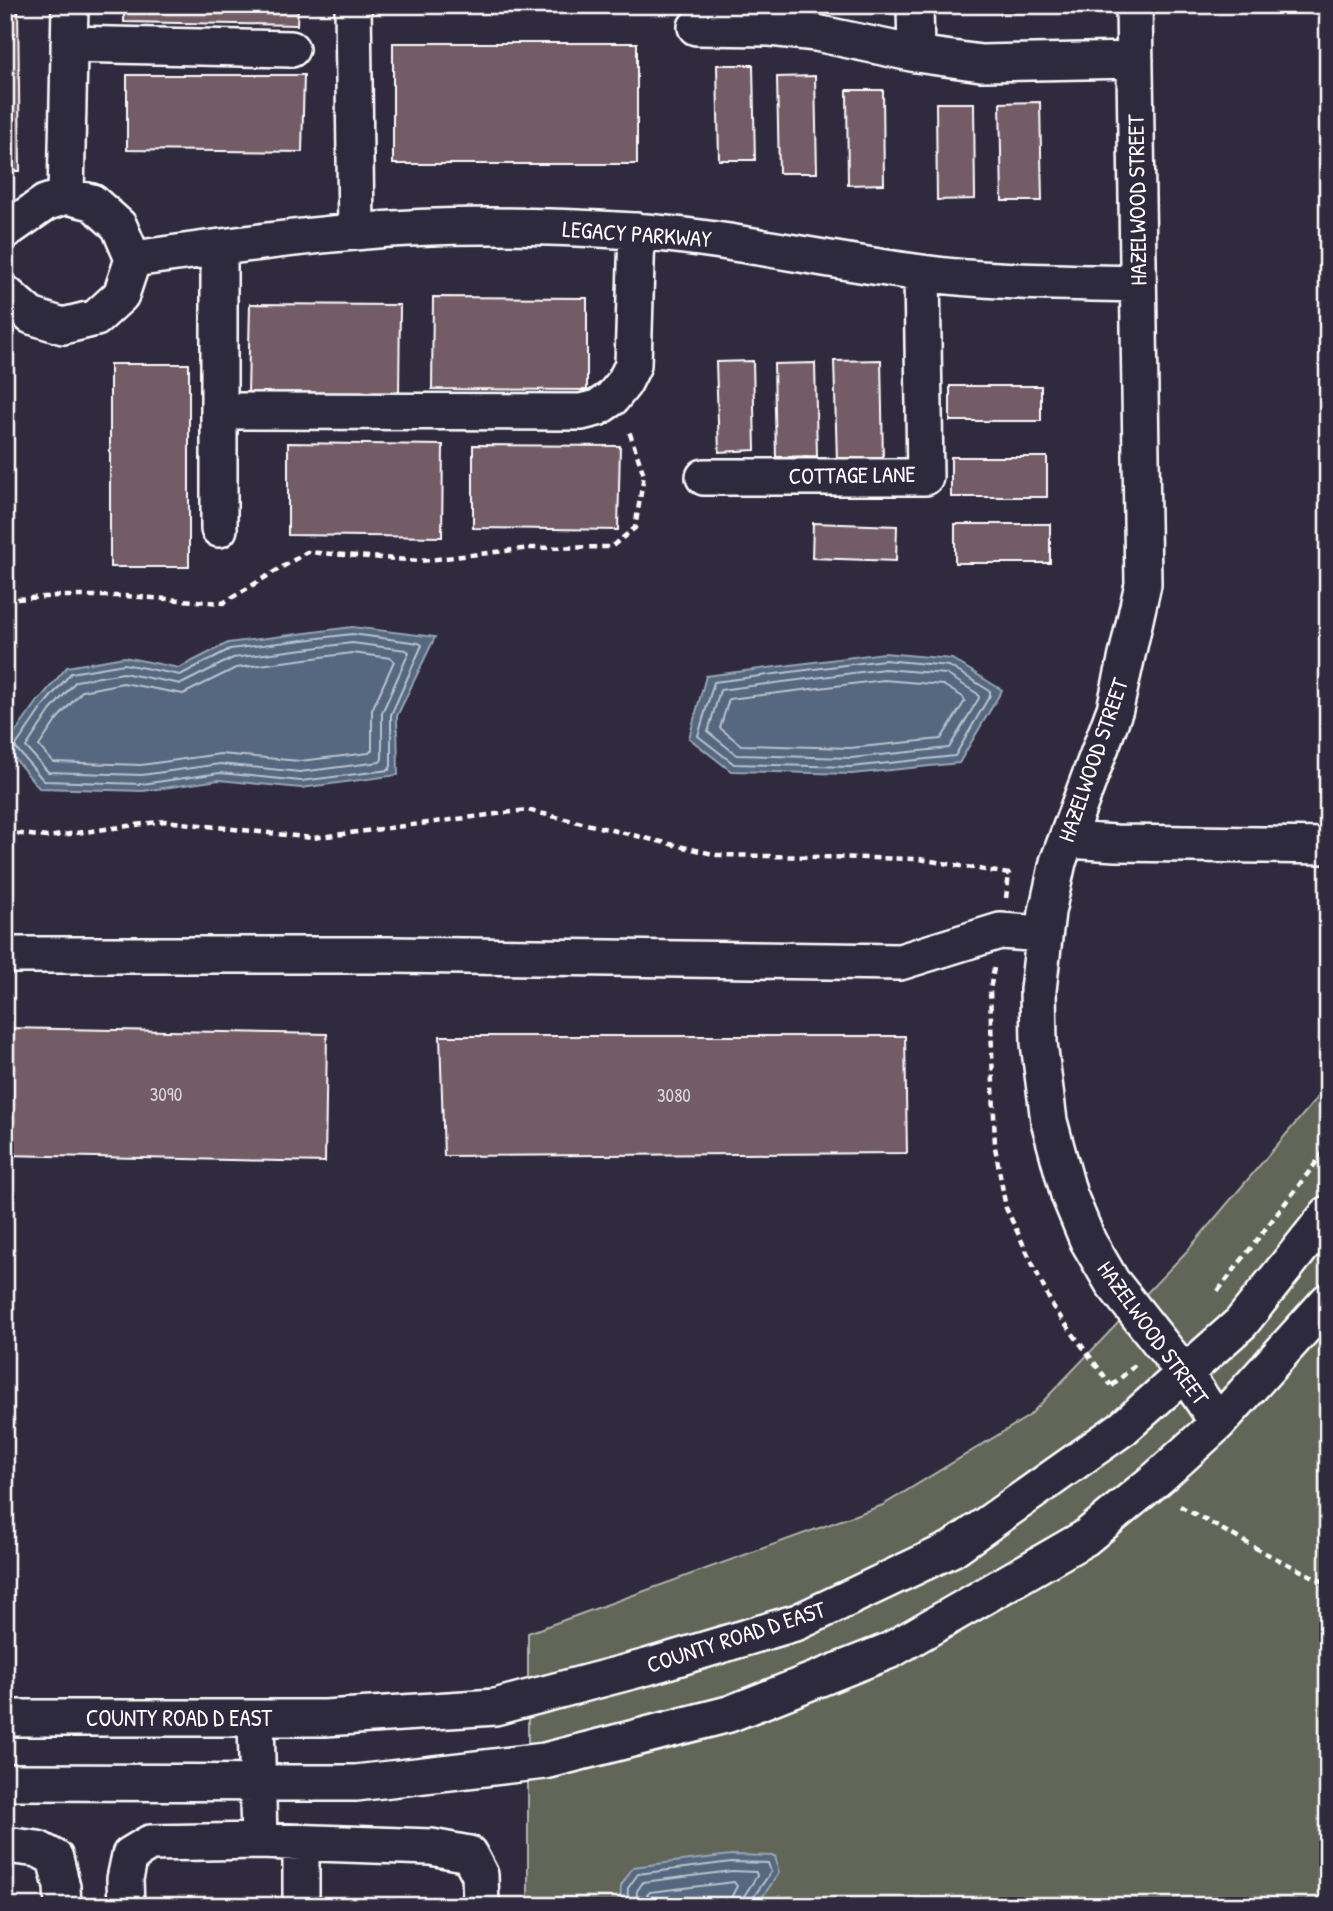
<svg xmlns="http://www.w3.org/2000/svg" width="1333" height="1911" font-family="'Patrick Hand',sans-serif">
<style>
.green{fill:#626658;stroke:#b0b2ac;stroke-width:2}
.water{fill:#546780;stroke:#98a4b3;stroke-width:2}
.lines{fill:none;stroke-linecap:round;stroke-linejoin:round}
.shore{stroke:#bbc2cc;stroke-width:2}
.building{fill:#735b66;stroke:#fff;stroke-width:2}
.minor-casing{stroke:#fff;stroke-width:40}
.path{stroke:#fff;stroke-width:4.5;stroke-dasharray:7 5;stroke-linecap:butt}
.minor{stroke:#2f2a3d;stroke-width:35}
.labels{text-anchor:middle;stroke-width:5;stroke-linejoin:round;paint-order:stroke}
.number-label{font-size:19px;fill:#dcd6d9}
.street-label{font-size:23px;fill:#fff;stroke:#2f2a3d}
</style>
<rect width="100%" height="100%" fill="#2f2a3d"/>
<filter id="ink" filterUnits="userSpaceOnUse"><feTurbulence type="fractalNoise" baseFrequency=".0143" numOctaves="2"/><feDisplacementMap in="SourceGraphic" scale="14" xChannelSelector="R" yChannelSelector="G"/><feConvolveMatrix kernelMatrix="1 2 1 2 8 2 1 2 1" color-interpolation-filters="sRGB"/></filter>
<g filter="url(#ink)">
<!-- green -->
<path class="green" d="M1328,1085V1906H528V1633L883,1505L1029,1416L1188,1250Z"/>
<!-- water -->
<path class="water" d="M352,627L435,637L397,716L398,775L301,788L219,780L143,791L39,788L5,747L38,701L67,667L124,657L179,668L228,643Z
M884,653L952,659L1002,690L959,763L852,774L731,771L689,738L706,676Z
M731,1855L775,1856L779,1873L756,1906H620L621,1886L633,1867Z"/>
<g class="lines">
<!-- shore -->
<path class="shore" d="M352,634L419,643L422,645L391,715V766L389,770L301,781L220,773L142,784L44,781L15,747L43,706L71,673L124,664L180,675L230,649Z
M352,643L406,650L409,652L382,713V759L380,762L300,772L220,764L142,775L48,772L26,747L50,711L76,681L123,673L181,684L233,658Z
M352,653L391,658L394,661L372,710V750L369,753L300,761L220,754L141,765L53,762L39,746L58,718L82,691L123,683L183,694L236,668Z
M884,660L949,666L990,691V695L955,756L851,767L734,764L698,736L714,682Z
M884,669L946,674L978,694L979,698L949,748L851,758L737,755L708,732L720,690Z
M884,680L943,685L963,697L965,701L941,739L850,748L741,745L720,728L729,699Z
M627,1906L628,1888L638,1874L731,1862L768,1863L771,1872L752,1899L751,1906
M636,1906L637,1891L643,1882L732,1871L756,1872L757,1876L744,1896L742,1906
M646,1906L647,1895L650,1892L734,1882L737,1886L732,1896L731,1906"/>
</g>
<!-- building -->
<path class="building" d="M5,5H18L20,171H5Z
M124,5H298L297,25L124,22Z
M947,5H1045V12L947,11Z
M393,43H637V164H393Z
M717,65H753L755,160H719Z
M127,75H304L302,152L127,150Z
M815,76L817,173H779L777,77Z
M847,90H883L884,184L848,185Z
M1040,102L1042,201H1002L1000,103Z
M936,103H974L975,199L937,200Z
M433,297L587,298V390L432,389Z
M250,304L400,305L399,394L248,393Z
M881,360L883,459L837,460L834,361Z
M5,361H9L11,579H5Z
M753,361L755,450L719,452L716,362Z
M815,363L817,456L776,457L774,364Z
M110,364H189V567H110Z
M950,386H1041V421H950Z
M288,443L443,445L442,537L288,535Z
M473,445L620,446L618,530L473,528Z
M951,457H1047V497H951Z
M813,523L897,526L896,561L812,558Z
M955,524H1050V563H955Z
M5,1028L327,1034L325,1162L5,1155Z
M440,1036H905L907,1153L444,1156Z"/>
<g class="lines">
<defs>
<path id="minor" d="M353,5L356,231
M915,5L916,54
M1134,5L1143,584L1115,709L1058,862L1047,912L1038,990L1039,1043L1049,1121L1069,1195L1088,1241L1112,1282L1185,1374L1218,1423
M696,27L770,28L816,33L916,54L981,63L1135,60
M69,44L291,49
M66,196L70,5
M5,231L45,203L66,196L92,202L119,226L133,259L121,295L96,318L63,326L31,316L5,293
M133,259C207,249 280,238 354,232C447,223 541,225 634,231C731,238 825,261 922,273C994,283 1066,282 1138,284
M219,411L581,412L597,408L612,398L624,383L633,365L637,231
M704,477H925L922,273
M219,529V248
M1067,840L1116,843L1328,846
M5,955H391L900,962L1000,931L1044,934
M5,1718H325L495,1707L647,1667L798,1622L952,1549L1123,1428L1241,1323L1328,1214
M256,1718L259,1841
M5,1782L356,1783L545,1761L729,1714L891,1650L1085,1538L1159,1477L1218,1423L1328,1301
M301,1843V1906
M5,1845L38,1849L55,1858L62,1887L63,1906
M126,1906L125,1879L130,1855L150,1843L259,1841L431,1847L469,1854L480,1875L481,1906"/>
</defs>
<!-- minor casing -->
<use href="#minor" class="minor-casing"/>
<!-- path -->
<path class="path" d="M5,600L56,596H125L223,603L307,552L420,561L530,548L611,547L635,528L644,475L628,428
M5,832L47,837L165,821L312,838L527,810L717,855L919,859L1009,874L1006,898
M994,968L990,990L995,1147L1006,1208L1053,1307L1111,1385
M1218,1291L1328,1147
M1112,1386L1136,1364
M1180,1506L1263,1552L1328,1584"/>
<!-- minor -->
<use href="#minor" class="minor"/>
</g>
</g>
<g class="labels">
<!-- number labels -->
<g class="number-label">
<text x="166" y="1101">3090</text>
<text x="674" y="1102">3080</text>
</g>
<!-- street labels -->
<g class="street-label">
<text transform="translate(1137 200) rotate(-91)" y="8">HAZELWOOD STREET</text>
<text transform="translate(637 234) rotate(4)" y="8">LEGACY PARKWAY</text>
<text transform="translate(852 475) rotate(-1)" y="8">COTTAGE LANE</text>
<text transform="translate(1093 760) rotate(-71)" y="8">HAZELWOOD STREET</text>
<text transform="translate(1153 1333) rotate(54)" y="8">HAZELWOOD STREET</text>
<text transform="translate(736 1637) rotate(-18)" y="8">COUNTY ROAD D EAST</text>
<text x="179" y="1726">COUNTY ROAD D EAST</text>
</g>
</g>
<!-- margin -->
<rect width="1333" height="1911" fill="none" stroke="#2f2a3d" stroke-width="28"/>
<rect x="14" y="14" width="1305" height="1883" fill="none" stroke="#fff" stroke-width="2.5" filter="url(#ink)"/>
</svg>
